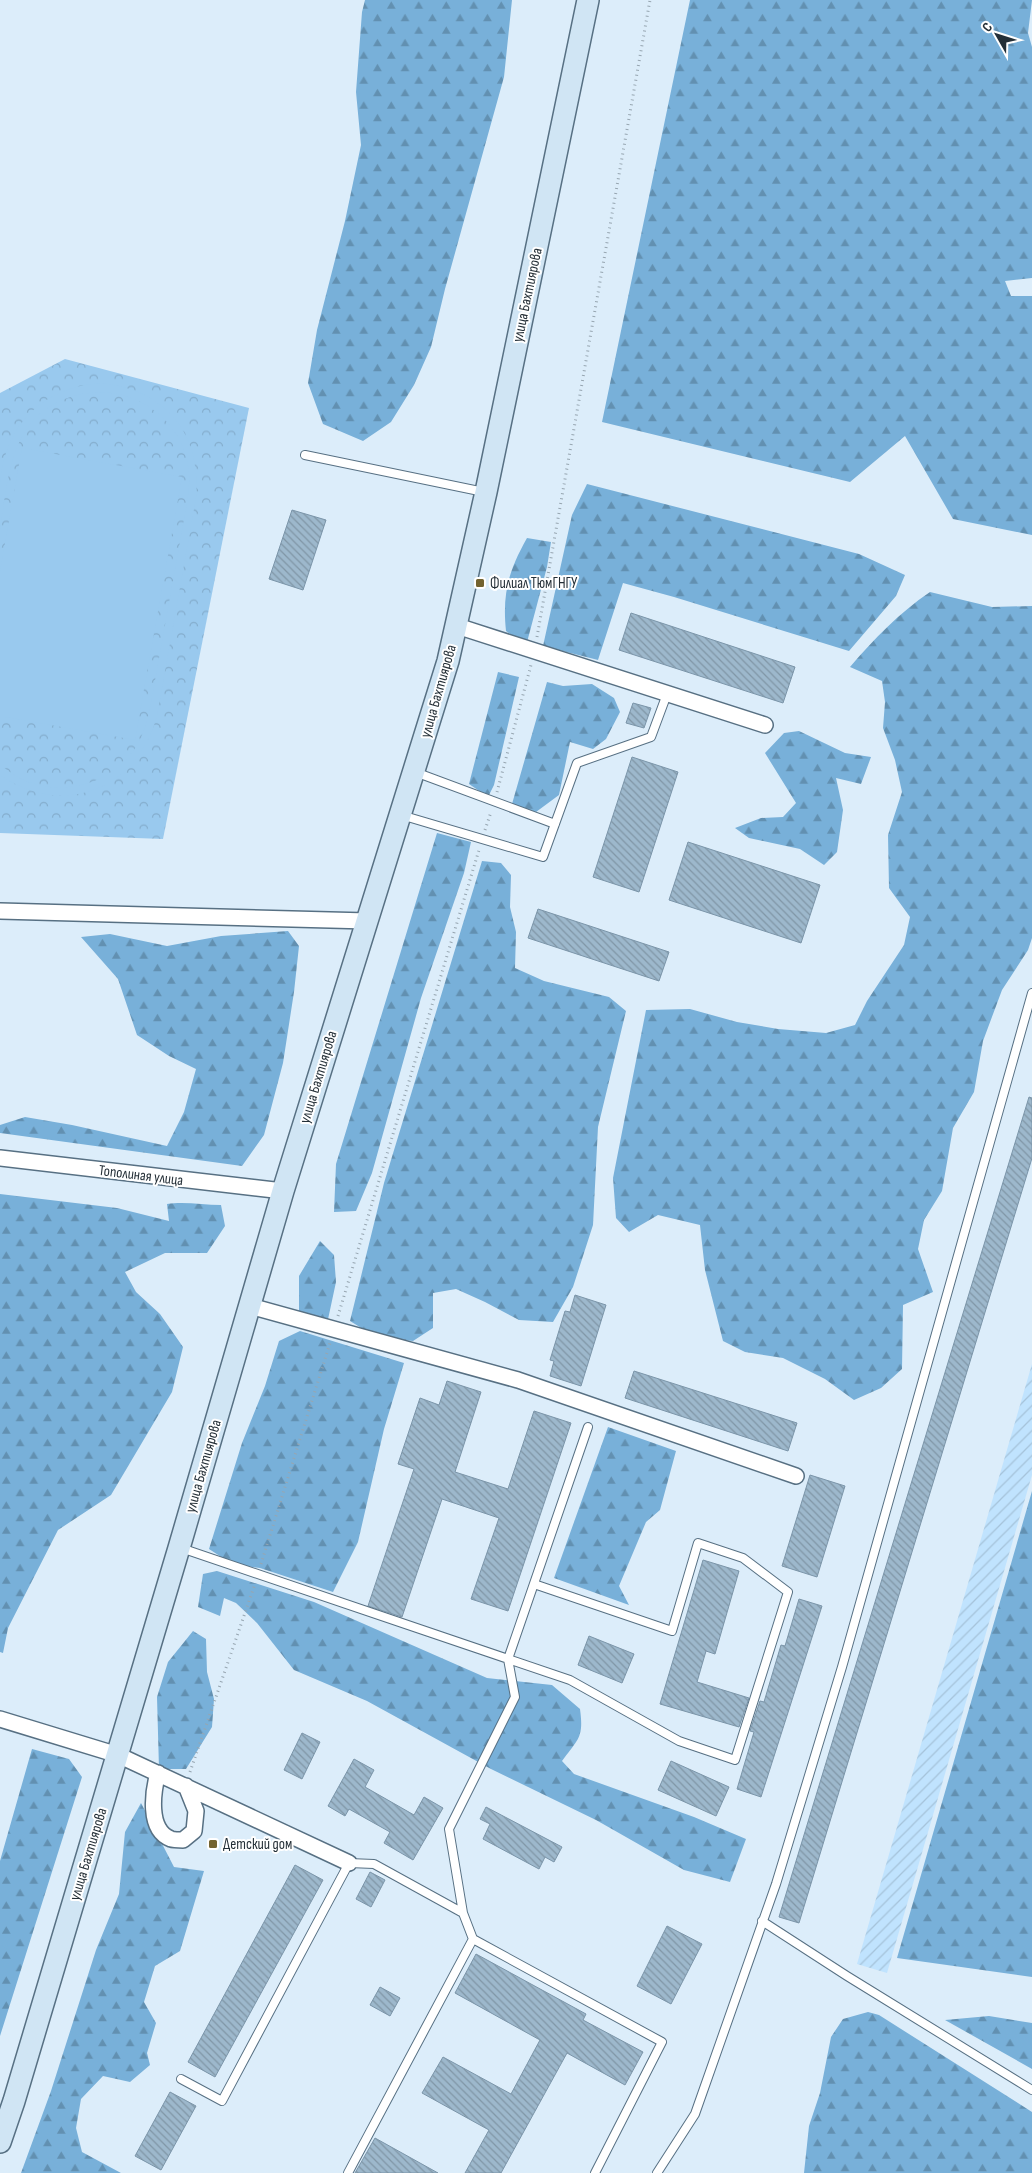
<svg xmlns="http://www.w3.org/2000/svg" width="1032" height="2173" font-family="'Sofia Sans Condensed',sans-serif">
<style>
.industrial{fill:url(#industrial-furrows)}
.forest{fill:url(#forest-firs)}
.park{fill:url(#park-crowns)}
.pitch{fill:#99c9ee}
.building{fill:url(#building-back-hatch);stroke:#7b95a9}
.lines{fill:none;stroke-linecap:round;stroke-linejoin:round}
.service-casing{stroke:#577083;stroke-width:10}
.minor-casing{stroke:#577083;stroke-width:18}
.secondary-casing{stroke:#577083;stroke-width:24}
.path{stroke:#97a6b1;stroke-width:3;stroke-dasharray:1 4;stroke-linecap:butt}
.service{stroke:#fff;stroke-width:8}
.minor{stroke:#fff;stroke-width:15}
.secondary{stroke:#d0e5f4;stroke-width:21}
.poi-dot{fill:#736330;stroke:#fff;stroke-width:2}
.labels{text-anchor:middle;stroke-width:4;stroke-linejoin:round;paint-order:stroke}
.street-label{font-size:15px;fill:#242f37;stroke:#fff}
.poi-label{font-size:15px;fill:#242f37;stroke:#fff;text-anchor:start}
</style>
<defs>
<pattern id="industrial-furrows" width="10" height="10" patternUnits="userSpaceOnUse" patternTransform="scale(1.25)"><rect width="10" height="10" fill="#c0e3fe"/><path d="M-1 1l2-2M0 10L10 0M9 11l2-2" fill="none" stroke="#a5c3da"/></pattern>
<pattern id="forest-firs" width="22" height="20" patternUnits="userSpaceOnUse" patternTransform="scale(1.25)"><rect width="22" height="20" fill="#78b0d9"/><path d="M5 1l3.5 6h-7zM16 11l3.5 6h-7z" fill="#6290b1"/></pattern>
<pattern id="park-crowns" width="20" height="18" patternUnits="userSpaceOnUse" patternTransform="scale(1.25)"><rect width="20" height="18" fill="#99c9ee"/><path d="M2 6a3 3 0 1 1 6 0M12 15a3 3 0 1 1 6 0" fill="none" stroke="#84adcd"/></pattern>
<pattern id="building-back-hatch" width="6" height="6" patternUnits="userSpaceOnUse" patternTransform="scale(1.25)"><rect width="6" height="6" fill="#9db8cc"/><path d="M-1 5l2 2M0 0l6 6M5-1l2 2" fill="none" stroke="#8096a6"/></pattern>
</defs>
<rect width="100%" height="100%" fill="#dcedfa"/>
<!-- industrial -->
<path class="industrial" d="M1032,1364V1475L887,1973L857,1964Z"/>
<!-- forest -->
<path class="forest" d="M365,0H512L504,77L445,289L431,347L414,385L391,422L363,441L323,424L308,383L317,330L345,221L361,145L356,92L362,12Z
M690,0H1032L1028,33L1032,47V278L1005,281L1011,296H1032V535L953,519L905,436L850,482L602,422Z
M587,484L859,554L905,575L896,596L849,651L674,597L623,583L598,660L543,646L572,515Z
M527,538L551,542L547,567L526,646L506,631C502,593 509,570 527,538Z
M930,592L992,607L1032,606V938L1028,950L1002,990L983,1041L974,1092L953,1128L942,1191L924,1220L918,1249L933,1292L903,1305L902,1369L881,1388L854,1400L825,1379L783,1358L745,1352L723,1341L705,1270L700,1225L658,1215L629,1232L616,1218L613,1178L646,1010L690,1009L737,1022L778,1029L826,1033L855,1025L867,1001L904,945L910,917L889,888L888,835L902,792L895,760L883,728L885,702L882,681L850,667C874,639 899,613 930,592Z
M498,672L519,677L494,785L488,797L469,784Z
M547,682L563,686L592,684L614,698L620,712L606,739L593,749L570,742L559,795L536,812L512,804Z
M799,731L845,753L871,757L861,784L836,778L843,810L837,852L824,865L800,849L749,838L735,828L761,818L783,817L796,803L765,753L784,733Z
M437,833L471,842L464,873L421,998L372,1173L356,1211L334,1212L336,1164Z
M482,861L501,863L511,875L510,907L516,932L515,968L544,981L609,997L626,1011L598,1127L593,1225L573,1287L553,1322L519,1320L485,1302L456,1289L433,1293V1328L413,1341L376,1337L350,1321L384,1183Z
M288,931L299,946L294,992L283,1063L264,1135L242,1166L0,1133V1125L25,1117L72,1125L167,1146L184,1112L196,1069L169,1056L137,1035L118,979L81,937L110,934L167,946L221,936Z
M0,1194L117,1208L169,1221L167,1204C184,1201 203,1205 221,1205L225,1226L207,1253H165L125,1272L136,1292L160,1314L183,1347L172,1392L111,1495L58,1530L8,1628L3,1653L0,1652Z
M320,1241L334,1255L336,1282L327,1324L299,1319V1276Z
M300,1331L404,1363L384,1429L358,1542L333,1592L260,1568L232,1564L209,1549L242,1443L265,1386L279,1341Z
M608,1427L676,1451L660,1510L646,1522L619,1586L629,1605L554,1578Z
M1032,1491V1977L897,1958Z
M217,1571L314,1602L487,1678L552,1685L580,1709C584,1738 578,1739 562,1761L574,1774L694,1817L746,1839L730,1882L684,1870L596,1820L491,1769L367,1701L294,1670L257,1623L236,1603L224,1598L220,1616L198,1607L203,1574Z
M193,1631L206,1639L207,1672L214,1699L212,1727L186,1769H159L157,1697L168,1662Z
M32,1749L69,1759L82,1777L0,2036V1861Z
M141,1803L174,1867L204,1871L180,1951L155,1966L144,2002L156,2023L147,2053L150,2065L130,2082L103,2076L81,2099L76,2128L82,2152L121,2173H21L51,2091L96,1950L119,1894L125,1832Z
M868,2012L879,2015L1032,2112V2173H804L809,2126L820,2093L831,2037L843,2019Z
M989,2016L1032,2023V2069L945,2020Z"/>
<!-- park -->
<path class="park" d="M65,359L249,408L163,839L0,833V393Z"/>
<!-- pitch -->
<path class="pitch" d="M100,383C165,389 202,433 196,498L157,716C137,789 64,819 0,775V764C36,799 99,794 130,755C140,743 145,729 149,714L188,497C189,487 190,477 188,466C181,415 127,382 78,395C60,399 42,409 30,424C8,453 6,494 0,529C0,514 0,498 0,482C6,424 42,388 100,383Z
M22,448L182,477L135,740L0,716V571Z"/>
<!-- building -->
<path class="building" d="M292,510L326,520L303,590L269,579Z
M631,613L795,667L783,703L619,650Z
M633,703L651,708L644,728L626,723Z
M632,757L678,772L639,892L593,877Z
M688,842L820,885L801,943L669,900Z
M538,909L669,952L659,981L528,938Z
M1029,1097L1032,1098V1158L799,1923L779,1917Z
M575,1295L606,1305L581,1386L550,1376L554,1361L550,1360L565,1311L570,1312Z
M634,1371L797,1423L788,1451L625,1398Z
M447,1381L481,1392L455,1472L508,1489L534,1411L571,1423L508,1611L471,1599L499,1518L442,1499L402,1617L368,1606L414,1469L398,1464L420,1398L439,1405Z
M810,1475L845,1486L817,1577L782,1566Z
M703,1560L739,1571L715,1654L706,1651L697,1682L749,1698L739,1727L660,1704Z
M799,1599L822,1606L761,1797L737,1789L754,1732L750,1731L760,1701L764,1702L781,1645L785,1646Z
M589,1636L634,1654L622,1683L578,1665Z
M302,1733L320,1742L302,1779L284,1770Z
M354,1759L374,1770L365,1787L414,1815L424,1797L443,1808L413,1860L384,1843L390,1832L349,1809L345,1816L328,1806Z
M671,1761L729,1787L716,1816L658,1790Z
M486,1807L562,1847L554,1862L545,1857L539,1869L483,1839L490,1824L480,1819Z
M295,1865L323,1880L215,2077L188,2062Z
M370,1872L385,1880L371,1907L356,1899Z
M667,1926L702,1944L671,2004L637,1986Z
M476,1954L586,2014L583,2020L643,2052L625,2085L567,2053L501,2173H465L489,2130L422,2093L443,2057L511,2094L540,2040L455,1993Z
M380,1987L400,1998L390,2016L370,2005Z
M170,2092L196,2106L161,2170L135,2156Z
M375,2138L438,2173H355Z"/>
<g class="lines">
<defs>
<path id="service" d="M305,455L484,492
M415,772L555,824
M401,815L543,857L577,763L651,737L667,694
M181,1548L570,1680L679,1741L735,1760L788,1592L743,1558L698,1543L672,1631L534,1584
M463,1913L449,1829L515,1697L508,1659L588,1427
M762,1921L847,1976L1032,2090
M181,2079L222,2101L349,1863L374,1864L463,1913L473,1939L662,2042L595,2173
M348,2173L473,1939
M657,2173L695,2114L776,1884L842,1667L1032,993"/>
<path id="minor" d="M457,626L765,725
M0,911L368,921
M0,1158L283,1191
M250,1306L518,1380L796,1476
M0,1719L118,1755L349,1863
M158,1773C153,1791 147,1830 171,1839C174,1840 180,1840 183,1840L194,1831L196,1811L186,1786"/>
<path id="secondary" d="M0,2142L14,2101L179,1548L283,1191L448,661L486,492L588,0"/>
</defs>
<!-- service casing -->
<use href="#service" class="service-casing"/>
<!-- minor casing -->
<use href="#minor" class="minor-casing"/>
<!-- secondary casing -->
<use href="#secondary" class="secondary-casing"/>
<!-- path -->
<path class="path" d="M537,637L650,0
M497,792L531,665
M485,830L491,812
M338,1316L479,850
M261,1564L330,1343
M190,1772L255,1584"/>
<!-- service -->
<use href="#service" class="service"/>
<!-- minor -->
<use href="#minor" class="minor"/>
<!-- secondary -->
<use href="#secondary" class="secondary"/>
</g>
<!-- markers -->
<g class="poi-dot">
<rect x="475" y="578" width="10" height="10" rx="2.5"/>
<rect x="208" y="1839" width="10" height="10" rx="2.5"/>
</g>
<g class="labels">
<!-- street labels -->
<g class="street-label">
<text transform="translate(527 295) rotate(-78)" y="5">улица Бахтиярова</text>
<text transform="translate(438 691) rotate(-74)" y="5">улица Бахтиярова</text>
<text transform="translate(318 1077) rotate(-73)" y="5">улица Бахтиярова</text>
<text transform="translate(141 1175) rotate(7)" y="5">Тополиная улица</text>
<text transform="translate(203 1466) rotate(-74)" y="5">улица Бахтиярова</text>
<text transform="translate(88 1854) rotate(-73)" y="5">улица Бахтиярова</text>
</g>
<!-- poi labels -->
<g class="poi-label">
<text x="490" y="588">Филиал ТюмГНГУ</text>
<text x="223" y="1849">Детский дом</text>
</g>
</g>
<!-- north arrow -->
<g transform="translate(997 35) rotate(309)" stroke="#ffffff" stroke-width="4" paint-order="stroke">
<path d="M0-4L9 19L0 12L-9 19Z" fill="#242f37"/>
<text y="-8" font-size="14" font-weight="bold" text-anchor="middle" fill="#242f37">С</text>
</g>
</svg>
